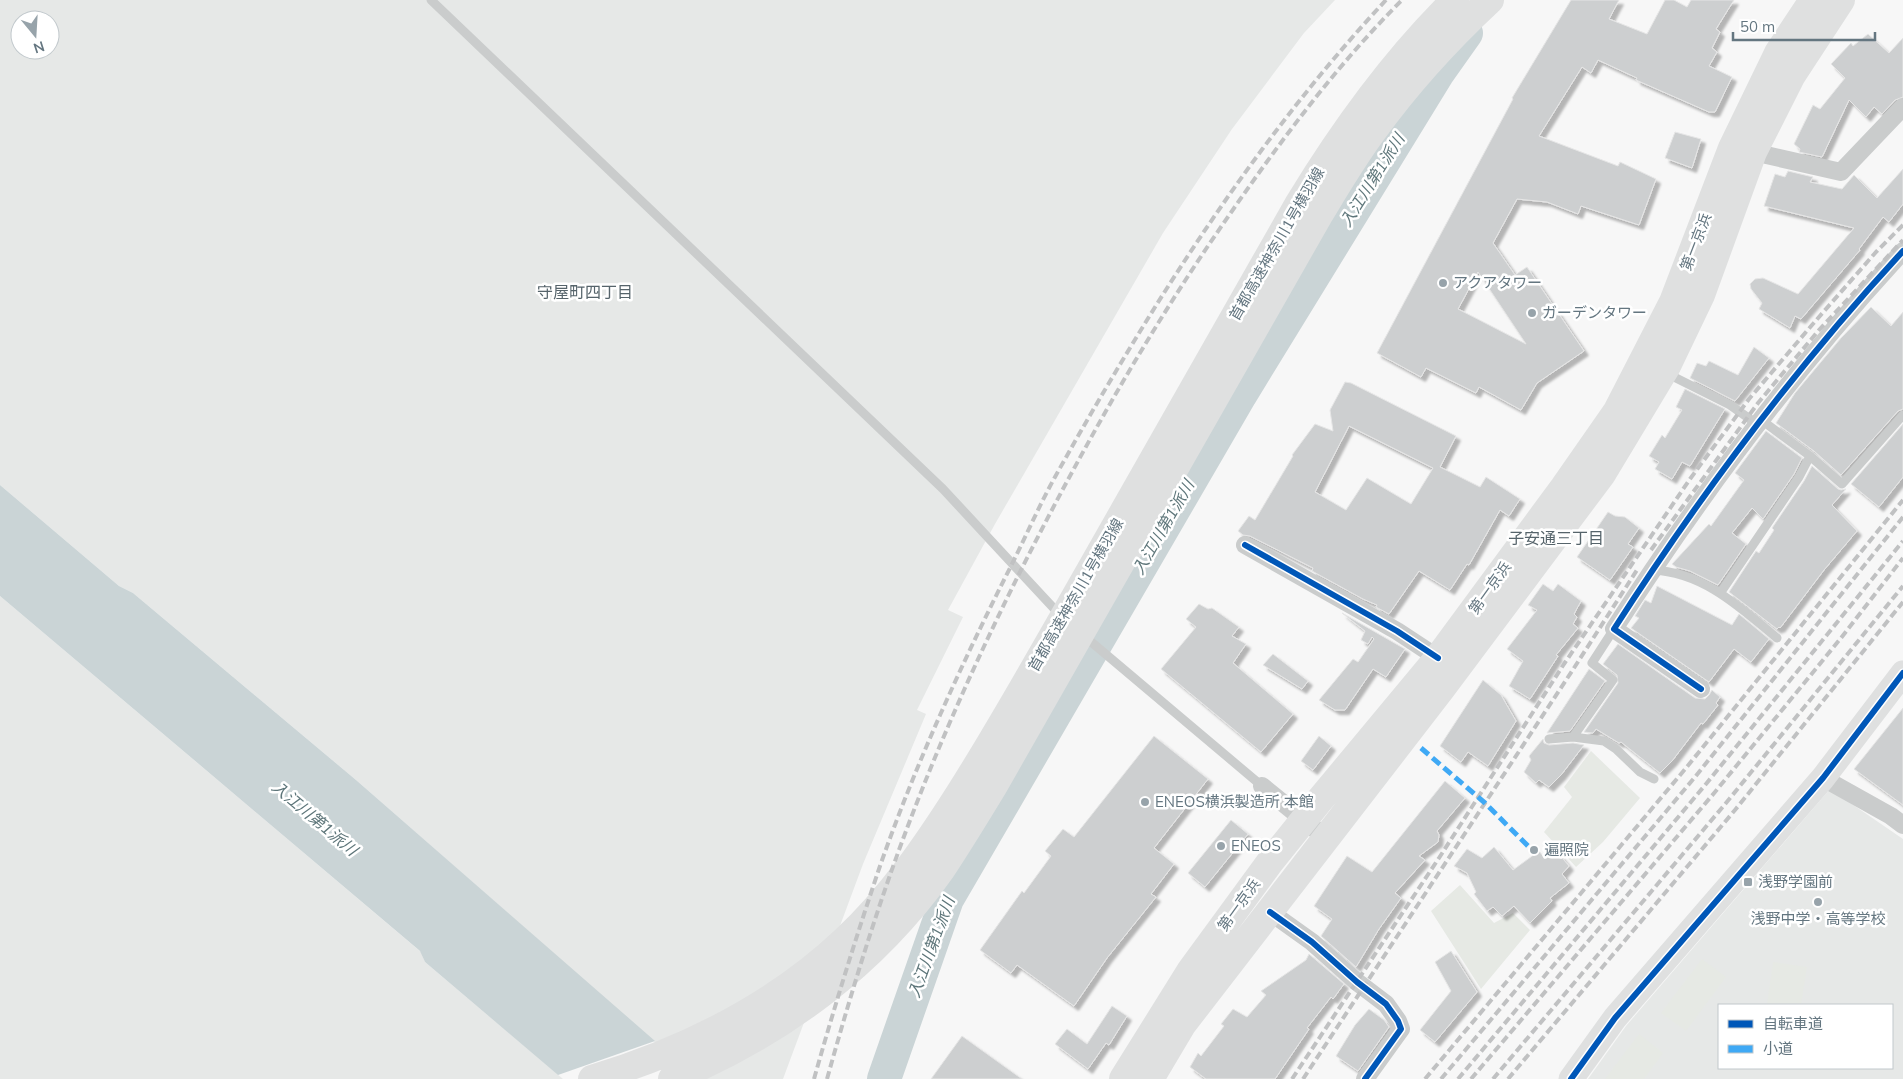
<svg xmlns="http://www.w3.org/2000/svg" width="1903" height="1079" font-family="Mulish,'Noto Sans JP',sans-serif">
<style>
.built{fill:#e6e8e7;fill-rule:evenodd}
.green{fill:#e6e9e4}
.water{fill:#cad4d6}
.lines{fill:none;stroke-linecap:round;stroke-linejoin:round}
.river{stroke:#cad4d6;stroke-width:34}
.building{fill:#cdcfd0;stroke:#e6e6e6;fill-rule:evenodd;filter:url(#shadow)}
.lane{stroke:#cacccc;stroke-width:9}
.street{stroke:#cacccc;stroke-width:18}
.secondary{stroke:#dfe0e0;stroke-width:25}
.highway{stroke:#dfe0e0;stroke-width:28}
.rail{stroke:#c0c1c2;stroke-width:4;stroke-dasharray:8 4;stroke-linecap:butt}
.quiet{stroke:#3fa9f5;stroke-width:5;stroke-dasharray:10 5;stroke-linecap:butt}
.cycleway-casing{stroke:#fff;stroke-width:9}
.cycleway{stroke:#0057b8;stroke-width:6}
.poi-dot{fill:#97a3aa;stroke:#fff;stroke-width:2}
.labels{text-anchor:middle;stroke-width:5;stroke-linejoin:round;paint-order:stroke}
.street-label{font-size:15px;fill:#647680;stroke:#fff}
.poi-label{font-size:15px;fill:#647680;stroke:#fff;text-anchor:start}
.water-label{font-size:16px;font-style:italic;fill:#5e767a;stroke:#fff}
.neighbourhood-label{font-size:16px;fill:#56646b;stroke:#fff}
</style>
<defs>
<filter id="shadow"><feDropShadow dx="4.5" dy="4.5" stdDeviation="1" flood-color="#0004"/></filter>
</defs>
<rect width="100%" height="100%" fill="#f7f7f7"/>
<!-- built -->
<path class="built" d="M0,0H1335L1304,33L1232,129L1163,233L995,524L948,610L963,617L917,710L926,714L863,864L783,1079H697L356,780L133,593L119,586L0,485ZM20,20H50V50H20Z
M0,596L421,952L425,962L563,1079H0Z
M1830,789L1903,839V1079H1588L1626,1026ZM1719,1005H1892V1068H1719Z"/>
<!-- green -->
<path class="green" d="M1591,751L1640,798L1603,842L1576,867L1544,832L1572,797L1564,787Z
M1460,885L1494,923L1513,913L1530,930L1481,989L1431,911Z
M1702,959L1726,977L1686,1031L1661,1013Z
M1773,962L1807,967L1801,1005H1767Z
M1639,1034L1663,1053L1644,1079H1605Z"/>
<!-- water -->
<path class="water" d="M0,485L119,586L133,593L356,780L655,1041L558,1075L425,962L420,951L0,596Z"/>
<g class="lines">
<!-- river -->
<path class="river" d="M884,1079L947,899L1240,395L1437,74L1466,33"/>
</g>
<!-- building -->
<path class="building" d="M1571,0H1619L1609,19L1647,34L1665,0H1674L1687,7L1691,0H1734L1716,29L1720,32L1712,48L1717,52L1709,66L1732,77L1715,112H1709L1636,80L1637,78L1598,60L1591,73L1582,67L1539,136L1618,166L1620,162L1656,179L1639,225L1581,206L1578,214L1547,202L1517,199L1493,243L1515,275L1527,267L1584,351L1537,383L1521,410L1479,387L1476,393L1426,368L1421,377L1377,353L1513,99L1512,98ZM1478,272L1526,344L1458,309Z
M1868,34L1889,53L1903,38V97L1895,100L1882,114L1874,107L1866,117L1849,100L1822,157L1799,152L1800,149L1794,144L1813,105L1820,109L1845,78L1831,64L1851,43L1853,46Z
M1675,132L1701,139L1692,168L1665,158Z
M1903,169V204L1889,222L1883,217L1859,249L1860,250L1801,319L1795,316L1790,328L1759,309L1762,303L1751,289L1750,284L1755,279L1763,278L1798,294L1854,228L1764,206L1775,174L1785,177L1788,171L1813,177L1810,182L1842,189L1854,175L1877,198Z
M1871,307L1891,326L1903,312V409L1898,411L1841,475L1814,451L1776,423L1795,393L1841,338Z
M1754,347L1769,358L1735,401L1690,378L1697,363L1706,366L1709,361L1738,375Z
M1345,382L1351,383L1456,436L1440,467L1480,487L1486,477L1520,499L1509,516L1500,510L1469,565L1467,564L1450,590L1419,571L1389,614L1376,607L1377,605L1363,599L1312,571L1313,568L1250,536L1243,535L1238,531L1249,516L1255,520L1293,456L1292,455L1315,424L1333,431L1330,410ZM1349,426L1433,468L1411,504L1367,478L1346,510L1315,492Z
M1685,389L1725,409L1690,466L1682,462L1672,479L1655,469L1659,462L1649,456L1662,435L1665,438L1682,410L1676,407Z
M1903,424V477L1879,507L1851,484Z
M1766,431L1802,458L1794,474L1763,519L1752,508L1732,533L1746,544L1718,585L1690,571L1676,567L1672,564L1709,524L1711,526L1744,480L1735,473Z
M1812,466L1838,489L1841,490L1846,489L1832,505L1857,531L1824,570L1780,628L1779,627L1777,629L1729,592L1756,551L1759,553L1774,530L1772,528L1804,481Z
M1608,512L1615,516L1625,517L1639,528L1628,544L1633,547L1610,580L1577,557Z
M1543,584L1553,591L1558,584L1581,601L1574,614L1577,617L1573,624L1578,628L1556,655L1558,656L1530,699L1509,686L1523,661L1507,649L1537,610L1528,605Z
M1657,586L1732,625L1739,614L1769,639L1751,662L1734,649L1709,682L1631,628L1639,618L1635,616L1645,600L1651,603Z
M1199,604L1208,609L1212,608L1239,627L1232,636L1246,644L1233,663L1293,714L1261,752L1161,669L1196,627L1186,619Z
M1342,613L1405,649L1386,677L1373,669L1345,710H1335L1319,700L1353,659L1358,662L1374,639L1372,637L1368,644L1361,640L1365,631Z
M1618,644L1695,698L1705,699L1709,695L1712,690L1720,697L1716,703L1718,705L1703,724L1701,723L1672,761L1660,773L1621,742L1619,743L1596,729L1593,733L1584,732L1618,683L1617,675L1603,664Z
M1273,654L1308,681L1302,689L1263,665Z
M1589,669L1605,681L1570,731L1547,733Z
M1483,680L1501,695L1516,721L1488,766L1468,752L1461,762L1440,746Z
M1903,708V805L1854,769Z
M1154,736L1208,779L1154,848L1174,864L1151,894L1156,897L1107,958L1074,1006L1017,965L1011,973L980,950L1022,891L1024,893L1051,856L1045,851L1063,829L1074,837Z
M1319,736L1331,746L1313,770L1301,761Z
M1543,739L1544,743L1549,745L1573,743L1584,745L1561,775L1549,787L1539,780L1536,783L1524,772L1531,760L1529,756Z
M1445,781L1465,798L1437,831L1439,835L1438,842L1419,856L1425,860L1395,893L1401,898L1379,929L1356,967L1321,936L1332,919L1314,906L1347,856L1372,872Z
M1231,820L1248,834L1205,887L1188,873Z
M1494,847L1513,870L1539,851L1543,856L1554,848L1569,866L1562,874L1569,883L1550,898L1552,901L1530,923L1514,906L1502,916L1493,907L1487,911L1474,894L1476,892L1467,873L1454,866L1467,849L1482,858Z
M1451,951L1477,992L1435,1042L1420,1030L1451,991L1435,962Z
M1309,954L1344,984L1333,999L1331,997L1307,1028L1309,1029L1275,1079H1206L1190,1067L1198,1053L1201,1056L1224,1026L1221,1024L1233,1009L1247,1017L1266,995L1261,991L1306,960Z
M1112,1006L1127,1016L1109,1045L1106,1043L1088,1069L1055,1044L1067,1029L1087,1044Z
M1369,1009L1384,1020L1389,1027L1358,1071L1336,1056L1355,1025Z
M962,1036L1022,1079H931Z"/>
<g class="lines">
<!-- lane -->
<path class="lane" d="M431,0L943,489L1060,615
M1666,373L1730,405L1757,424
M1760,419L1810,456L1842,484L1903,415
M1652,570C1703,572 1740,607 1777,638
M1721,592L1799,477L1810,456
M1083,635L1262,786
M1573,737L1613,680L1592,663L1614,629
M1549,739L1573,737L1604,741L1616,749L1640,772L1654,779"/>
<!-- street -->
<path class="street" d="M1753,152L1841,172L1903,107
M1245,545L1397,631L1438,658
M1701,689L1614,629C1700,495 1795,368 1903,251
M1823,778L1891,816L1903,825
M1262,786L1326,838
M1270,912L1312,942L1357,982L1386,1004L1398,1021L1401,1029L1365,1079"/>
<!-- secondary -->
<path class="secondary" d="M1571,1079L1615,1018L1823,778L1903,673"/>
<!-- highway -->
<path class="highway" d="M592,1079C684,1051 774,1007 845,940C890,898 926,846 959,794C996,736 1029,677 1063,618C1142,480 1220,341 1299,203C1344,129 1393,61 1455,0
M672,1079C779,1035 874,965 941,870C959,843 976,815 993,787L1319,215C1336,187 1353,158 1373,131C1407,84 1447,40 1490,0
M1123,1079L1191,970L1270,862L1319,801L1438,658L1564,487L1617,411L1673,302L1732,148L1778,53L1813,0
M1150,1079L1182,1025L1442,688L1602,474L1667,366L1701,295L1753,152L1792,75L1841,0"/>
<!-- rail -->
<path class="rail" d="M1651,550L1758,403L1819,330L1903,240
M814,1079C834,1008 856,937 880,866C916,763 962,663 1011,566C1026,536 1039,506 1055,477C1081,430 1108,384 1136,338C1209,218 1290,103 1386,0
M827,1079C846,1011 866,944 889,878C926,772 971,670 1021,570C1078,457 1139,348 1210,243C1268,158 1329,73 1402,0
M1292,1079L1439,858L1564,664L1690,479L1749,399L1812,325L1876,252L1903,225
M1303,1079L1574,668L1637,570
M1425,1079L1686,768L1903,500
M1441,1079L1695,777L1903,517
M1458,1079L1706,784L1903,541
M1471,1079L1715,792L1841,638L1903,558
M1493,1079L1726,803L1903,586
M1508,1079L1735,810L1903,602"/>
<!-- quiet -->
<path class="quiet" d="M1421,748L1485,803L1528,846"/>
<defs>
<path id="cycleway" d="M1245,545L1397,631L1438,658
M1701,689L1614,629C1700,495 1795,368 1903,251
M1270,912L1312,942L1357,982L1386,1004L1398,1021L1401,1029L1365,1079
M1571,1079L1615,1018L1823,778L1903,673"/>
</defs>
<!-- cycleway casing -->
<use href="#cycleway" class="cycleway-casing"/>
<!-- cycleway -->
<use href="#cycleway" class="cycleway"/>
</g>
<!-- markers -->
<g class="poi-dot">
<circle cx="1443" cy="283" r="5"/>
<circle cx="1532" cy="313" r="5"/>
<circle cx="1145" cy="802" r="5"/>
<circle cx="1221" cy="846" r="5"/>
<circle cx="1534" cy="850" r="5"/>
<rect x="1743" y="877" width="10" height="10" rx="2.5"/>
<circle cx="1818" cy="902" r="5"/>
</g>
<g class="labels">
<!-- street labels -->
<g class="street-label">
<text transform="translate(1696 242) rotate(-69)" y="5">第一京浜</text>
<text transform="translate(1277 244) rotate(-60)" y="5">首都高速神奈川1号横羽線</text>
<text transform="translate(1490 588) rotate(-54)" y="5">第一京浜</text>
<text transform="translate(1076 595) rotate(-60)" y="5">首都高速神奈川1号横羽線</text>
<text transform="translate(1239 905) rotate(-54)" y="5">第一京浜</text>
</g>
<!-- poi labels -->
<g class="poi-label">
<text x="1453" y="288">アクアタワー</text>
<text x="1542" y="318">ガーデンタワー</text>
<text x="1155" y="807">ENEOS横浜製造所 本館</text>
<text x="1231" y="851">ENEOS</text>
<text x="1544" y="855">遍照院</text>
<text x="1758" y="887">浅野学園前</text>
<text x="1818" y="924" text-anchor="middle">浅野中学・高等学校</text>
</g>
<!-- water labels -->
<g class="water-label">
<text transform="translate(1372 180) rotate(-58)" y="6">入江川第1派川</text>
<text transform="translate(1163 527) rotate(-60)" y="6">入江川第1派川</text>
<text transform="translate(315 818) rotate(40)" y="6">入江川第1派川</text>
<text transform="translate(931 947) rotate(-70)" y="6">入江川第1派川</text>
</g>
<!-- neighbourhood labels -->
<g class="neighbourhood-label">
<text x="585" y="298">守屋町四丁目</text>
<text x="1556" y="544">子安通三丁目</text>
</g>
</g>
<!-- legend -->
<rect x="1718" y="1004" width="175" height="65" fill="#ffffff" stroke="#c1c8cc"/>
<rect x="1728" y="1020" width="25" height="8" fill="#0057b8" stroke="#c1c8cc"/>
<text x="1763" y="1029" font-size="15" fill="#647680">自転車道</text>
<rect x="1728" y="1045" width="25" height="8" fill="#3fa9f5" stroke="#c1c8cc"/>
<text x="1763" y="1054" font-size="15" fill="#647680">小道</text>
<!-- north arrow -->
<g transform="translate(35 35) rotate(162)"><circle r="24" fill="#ffffff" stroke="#c1c8cc"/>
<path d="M0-4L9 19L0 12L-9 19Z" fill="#97a3aa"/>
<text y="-8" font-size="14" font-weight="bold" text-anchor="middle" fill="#647680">N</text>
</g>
<!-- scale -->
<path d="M1733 32v8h142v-8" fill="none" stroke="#647680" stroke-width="2.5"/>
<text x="1740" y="32" font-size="15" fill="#647680" stroke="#ffffff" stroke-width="4" paint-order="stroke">50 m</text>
</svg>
